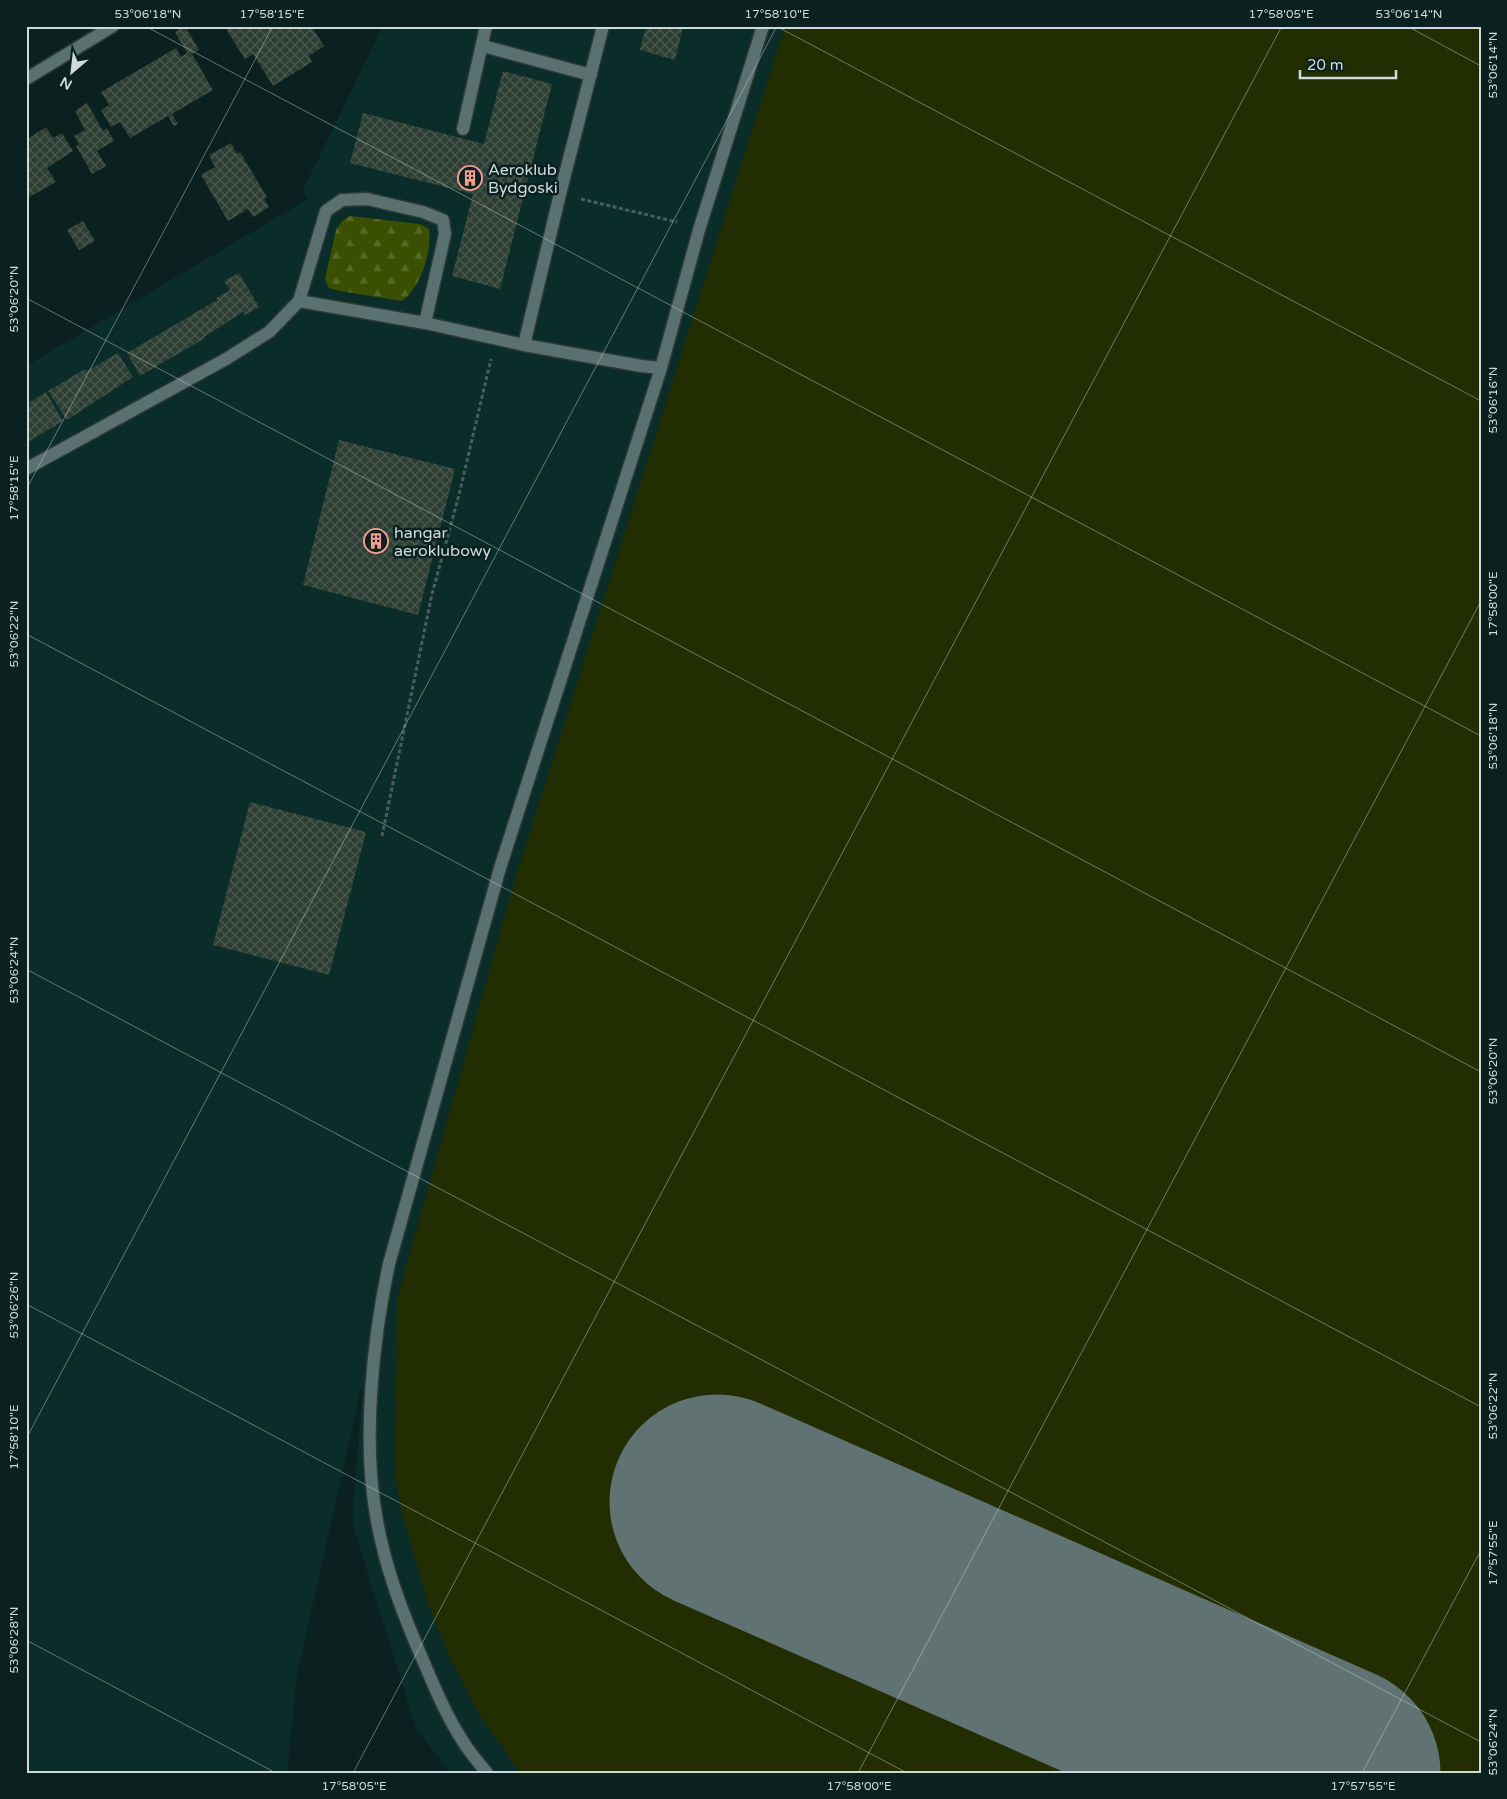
<svg xmlns="http://www.w3.org/2000/svg" width="1507" height="1799" font-family="'Varela Round',sans-serif">
<style>
.built{fill:#0b2d2a}
.grass{fill:#222e02}
.forest{fill:url(#forest-firs)}
.lines{fill:none;stroke-linecap:round;stroke-linejoin:round}
.runway{stroke:#607271;stroke-width:215}
.building{fill:url(#building-cross-hatch)}
.minor-casing{stroke:#2d3937;stroke-width:15}
.path{stroke:#4a5d5c;stroke-width:3;stroke-dasharray:4 2.5;stroke-linecap:butt}
.minor{stroke:#59716f;stroke-width:12}
.ticks{fill:none;stroke:#cddad9;stroke-width:1;stroke-opacity:0.45}
.labels{text-anchor:middle;stroke-width:5;stroke-linejoin:round;paint-order:stroke}
.poi-label{font-size:16px;fill:#cddad9;stroke:#0b2120;text-anchor:start}
.neatline{fill:none;stroke:#cddad9;stroke-width:2}
.ticks-label{font-size:12px;text-anchor:middle;fill:#cddad9}
</style>
<defs>
<pattern id="forest-firs" width="22" height="20" patternUnits="userSpaceOnUse" patternTransform="scale(1.25)"><rect width="22" height="20" fill="#3b4f00"/><path d="M5 1l3.5 6h-7zM16 11l3.5 6h-7z" fill="#566825"/></pattern>
<pattern id="building-cross-hatch" width="8" height="8" patternUnits="userSpaceOnUse" patternTransform="scale(1.25)"><rect width="8" height="8" fill="#2d3e33"/><path d="M0 0l8 8M0 8l8-8" fill="none" stroke="#4a5950"/></pattern>
</defs>
<rect width="100%" height="100%" fill="#0b2120"/>
<!-- built -->
<path class="built" d="M383,26H1481V1773H450L416,1728L352,1522L363,1380L297,1674L287,1773H26V366L308,199L303,190Z"/>
<!-- grass -->
<path class="grass" d="M785,26H1481V1773H520L480,1716L450,1658L427,1601L401,1509L395,1476L397,1299L516,876Z"/>
<!-- forest -->
<path class="forest" d="M350,216L420,224L429,229C432,252 421,287 402,301L340,291L329,288L325,279L336,230L342,221Z"/>
<g class="lines">
<!-- runway -->
<path class="runway" d="M717,1502L1333,1773"/>
</g>
<!-- building -->
<path class="building" d="M185,26L199,50L192,54L213,90L172,114L178,124L174,126L168,116L130,138L120,122L111,127L101,110L109,105L101,92L176,48L181,57L187,53L175,32Z
M224,26H311L324,46L309,56L312,62L273,86L253,54L245,59Z
M646,26L683,27L675,60L640,50Z
M503,71L552,84L500,289L452,276L473,194L350,163L363,113L484,144Z
M87,103L103,131L107,128L114,141L97,151L106,166L92,174L76,146L79,144L74,136L85,130L75,111Z
M46,127L53,138L62,133L73,151L47,168L56,182L26,199V140Z
M231,143L237,154L240,152L267,197L264,199L269,207L253,217L248,209L228,221L201,175L215,167L209,155Z
M83,221L95,241L79,250L67,230Z
M239,273L259,307L245,315L243,312L204,337L205,338L140,376L127,353L217,300L216,298L230,290L224,281Z
M118,353L133,377L67,420L48,391L85,369L87,371Z
M46,392L63,421L26,443V404Z
M339,440L455,469L418,615L303,585Z
M250,802L366,832L329,975L213,945Z"/>
<g class="lines">
<defs>
<path id="minor" d="M483,46L591,75
M26,79L113,26
M463,129L486,26
M299,301L326,211L342,200L367,199L423,212L443,220L445,234L425,323
M524,345L560,194L603,26
M26,469L226,359L269,332L299,301L425,323L524,345L641,366L661,368
M487,1773C479,1763 470,1753 464,1743C448,1719 436,1691 425,1665C403,1615 383,1563 375,1509C363,1435 373,1338 389,1264L500,868L661,368L699,230L763,26"/>
</defs>
<!-- minor casing -->
<use href="#minor" class="minor-casing"/>
<!-- path -->
<path class="path" d="M581,199L677,222
M382,836L432,594L459,495L491,359"/>
<!-- minor -->
<use href="#minor" class="minor"/>
</g>
<!-- ticks -->
<path class="ticks" d="M145,26L1481,736M776,26L1481,401M1407,26L1481,66M26,298L1481,1072M26,490L273,26M26,634L1481,1407M26,969L1481,1742M26,1304L907,1773M26,1439L777,26M26,1640L276,1773M353,1773L1282,26M858,1773L1481,601M1362,1773L1481,1550"/>
<!-- icons -->
<defs>
<symbol id="building-ring" viewBox="-11 -11 22 22"><circle r="9.5" fill="#0b2120" stroke="#f59c90" stroke-width="1.5"/><path d="M-4-6H4V6H1V3H-1V6H-4ZM-2.5-4.3h1.7v1.8h-1.7ZM.8-4.3h1.7v1.8H.8ZM-2.5-1h1.7V.8h-1.7ZM.8-1h1.7V.8H.8Z" fill="#f59c90"/></symbol>
</defs>
<g fill-rule="evenodd">
<use href="#building-ring" x="456" y="164" width="28" height="28"/>
<use href="#building-ring" x="362" y="527" width="28" height="28"/>
</g>
<g class="labels">
<!-- poi labels -->
<g class="poi-label">
<text x="488" y="175">Aeroklub<tspan x="488" dy="18">Bydgoski</tspan></text>
<text x="394" y="538">hangar<tspan x="394" dy="18">aeroklubowy</tspan></text>
</g>
</g>
<!-- border -->
<rect width="1507" height="1799" fill="none" stroke="#0b2120" stroke-width="55"/>
<!-- north arrow -->
<g transform="translate(72 72) rotate(208)" stroke="#0b2120" stroke-width="4" paint-order="stroke">
<path d="M0-4L9 19L0 12L-9 19Z" fill="#cddad9"/>
<text y="-8" font-size="14" font-weight="bold" text-anchor="middle" fill="#cddad9">N</text>
</g>
<!-- scale -->
<path d="M1300 70v8h96v-8" fill="none" stroke="#cddad9" stroke-width="2.5"/>
<text x="1307" y="70" font-size="15" fill="#cddad9" stroke="#0b2120" stroke-width="4" paint-order="stroke">20 m</text>
<rect x="28" y="28" width="1452" height="1744" class="neatline"/>
<g class="ticks-label">
<text x="148" y="18">53°06'18"N</text>
<text x="272" y="18">17°58'15"E</text>
<text x="777" y="18">17°58'10"E</text>
<text x="1281" y="18">17°58'05"E</text>
<text x="1409" y="18">53°06'14"N</text>
<text transform="translate(1493 65) rotate(-90)" y="4">53°06'14"N</text>
<text transform="translate(14 299) rotate(-90)" y="4">53°06'20"N</text>
<text transform="translate(1493 400) rotate(-90)" y="4">53°06'16"N</text>
<text transform="translate(14 488) rotate(-90)" y="4">17°58'15"E</text>
<text transform="translate(1493 604) rotate(-90)" y="4">17°58'00"E</text>
<text transform="translate(14 634) rotate(-90)" y="4">53°06'22"N</text>
<text transform="translate(1493 736) rotate(-90)" y="4">53°06'18"N</text>
<text transform="translate(14 970) rotate(-90)" y="4">53°06'24"N</text>
<text transform="translate(1493 1071) rotate(-90)" y="4">53°06'20"N</text>
<text transform="translate(14 1305) rotate(-90)" y="4">53°06'26"N</text>
<text transform="translate(1493 1406) rotate(-90)" y="4">53°06'22"N</text>
<text transform="translate(14 1437) rotate(-90)" y="4">17°58'10"E</text>
<text transform="translate(1493 1553) rotate(-90)" y="4">17°57'55"E</text>
<text transform="translate(14 1640) rotate(-90)" y="4">53°06'28"N</text>
<text transform="translate(1493 1742) rotate(-90)" y="4">53°06'24"N</text>
<text x="354" y="1790">17°58'05"E</text>
<text x="859" y="1790">17°58'00"E</text>
<text x="1363" y="1790">17°57'55"E</text>
</g>
</svg>
